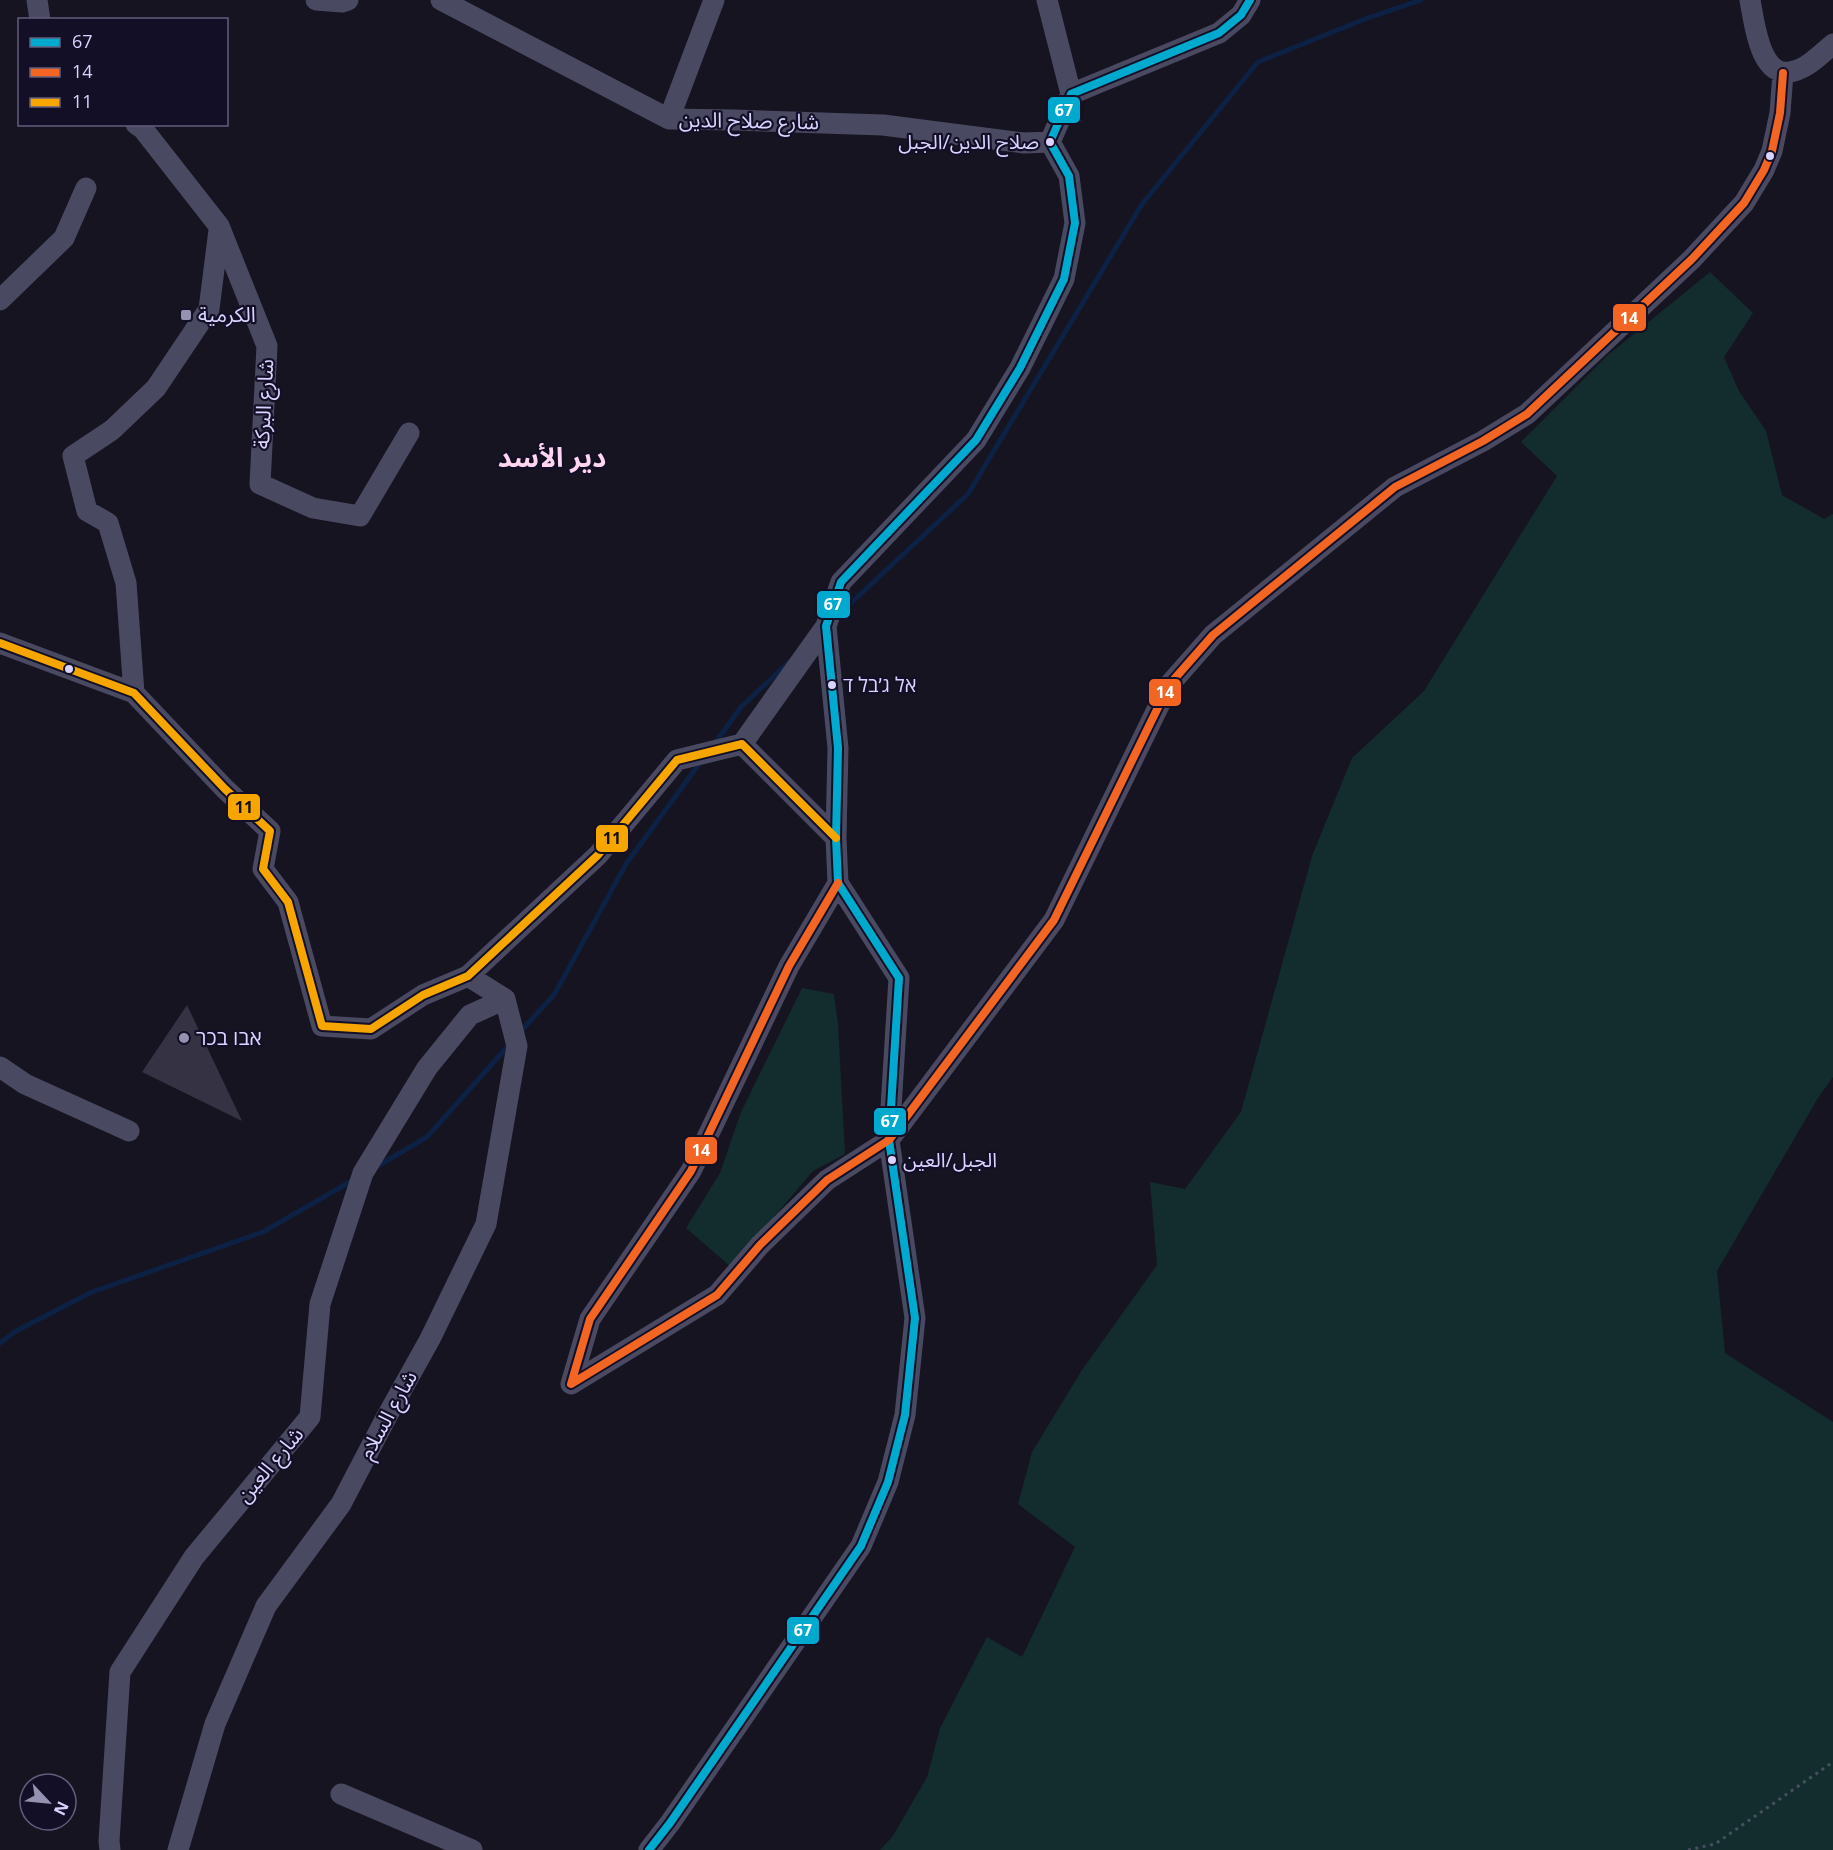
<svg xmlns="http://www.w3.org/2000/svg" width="1833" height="1850" font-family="'Open Sans','Noto Sans Arabic',Heebo,sans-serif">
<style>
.green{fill:#132c2d}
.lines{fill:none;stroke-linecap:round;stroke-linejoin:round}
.stream{stroke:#0d2144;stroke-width:5}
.building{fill:#343243}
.path{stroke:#44505f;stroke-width:3;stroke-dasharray:3 4.5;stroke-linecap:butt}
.minor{stroke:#4a4962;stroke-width:21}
.bus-1-casing{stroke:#130f26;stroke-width:12}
.bus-2-casing{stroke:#130f26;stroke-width:12}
.bus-3-casing{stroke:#130f26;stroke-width:12}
.bus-1{stroke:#00a9ce;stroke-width:8}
.bus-2{stroke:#f26522;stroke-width:8}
.bus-3{stroke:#f7a600;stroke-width:8}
.bus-dot{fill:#d9d4ff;stroke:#130f26;stroke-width:2}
.poi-dot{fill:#9591b1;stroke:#130f26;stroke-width:2}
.labels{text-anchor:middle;stroke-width:4.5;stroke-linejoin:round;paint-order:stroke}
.bus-label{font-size:20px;fill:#d9d4ff;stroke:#130f26;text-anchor:start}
.street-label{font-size:21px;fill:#d9d4ff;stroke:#130f26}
.poi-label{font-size:21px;fill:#d9d4ff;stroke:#130f26;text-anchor:start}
.district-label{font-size:27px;font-weight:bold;fill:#ffd6f0;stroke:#130f26}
.line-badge{stroke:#130f26;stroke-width:2}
.badge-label{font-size:16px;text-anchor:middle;font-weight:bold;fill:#fff}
.pale-badge-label{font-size:16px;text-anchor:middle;font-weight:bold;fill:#111}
</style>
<rect width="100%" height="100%" fill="#161421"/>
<!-- green -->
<path class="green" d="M1710,272L1753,313L1724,357L1739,391L1766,431L1782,495L1824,519L1833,514V1077L1818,1098L1717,1271L1725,1353L1833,1422V1850H880L893,1836L927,1777L940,1728L987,1637L1022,1657L1075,1547L1018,1504L1032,1452L1082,1370L1157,1265L1150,1182L1185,1189L1241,1112L1312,856L1352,758L1424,691L1557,476L1521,442L1608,355Z
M802,988L834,994L838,1024L845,1154L813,1171L731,1267L686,1228L720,1173L741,1112Z"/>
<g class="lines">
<!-- stream -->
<path class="stream" d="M837,616L968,494L1142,204L1258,62L1365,19L1421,0
M715,743L741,707L789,662
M519,1033L554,995L626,864L702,760
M376,1167L427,1137L509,1045
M0,1343L16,1331L92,1292L263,1232L355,1179"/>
</g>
<!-- building -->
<path class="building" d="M187,1005L242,1121L142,1072Z"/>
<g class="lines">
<!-- path -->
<path class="path" d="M1688,1850L1715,1844L1833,1762"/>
<!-- minor -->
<path class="minor" d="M37,0L40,20
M316,0L342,2L348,0
M441,0L669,119L734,120L883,125L1024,143L1050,142
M1047,0L1071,94
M1750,0C1754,21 1760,82 1794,71C1809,67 1821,54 1833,44
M669,119L714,0
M136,124L143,129L219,226L267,346L260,484L313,508L360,516L409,433
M0,300L64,238L86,188
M0,643L134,693L225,789L270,831L263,869L288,902L322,1026L371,1029L423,995L468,976L598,855L677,760L742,744L836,838
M134,693L126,583L108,523L87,511L73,456L112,430L156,388L209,309L219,230
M742,744L826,626
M838,883L789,966L691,1171L590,1319L571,1384L717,1295L760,1245L827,1180L889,1140L1054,920L1169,685L1213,635L1395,487L1483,441L1527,414L1692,259L1744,203L1764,170L1772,151L1780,113L1783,73
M0,1067L25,1084L129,1131
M341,1794L472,1850
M110,1850L109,1841L120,1672L194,1557L310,1417L320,1304L363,1173L427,1068L470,1015L505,999
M178,1850L215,1724L266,1606L341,1504L387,1416L430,1339L486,1224L517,1046L505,999L468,976
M649,1850L670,1823L861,1546L888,1482L905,1415L915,1318L889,1140L899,978L838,883L836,838L838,748L826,626L841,582L976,440L1020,368L1064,279L1075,223L1069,176L1050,142L1071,94L1219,33L1241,15L1250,0"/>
<defs>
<path id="bus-1" d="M649,1850L670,1823L861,1546L888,1482L905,1415L915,1318L889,1140L899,978L838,883L836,838L838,748L826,626L841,582L976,440L1020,368L1064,279L1075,223L1069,176L1050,142L1071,94L1219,33L1241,15L1250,0"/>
<path id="bus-2" d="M838,883L789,966L691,1171L590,1319L571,1384L717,1295L760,1245L827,1180L889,1140L1054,920L1169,685L1213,635L1395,487L1483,441L1527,414L1692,259L1744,203L1764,170L1772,151L1780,113L1783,73"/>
<path id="bus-3" d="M0,643L134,693L225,789L270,831L263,869L288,902L322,1026L371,1029L423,995L468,976L598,855L677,760L742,744L836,838"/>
</defs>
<!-- bus-1 casing -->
<use href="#bus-1" class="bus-1-casing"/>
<!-- bus-2 casing -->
<use href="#bus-2" class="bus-2-casing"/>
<!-- bus-3 casing -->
<use href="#bus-3" class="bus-3-casing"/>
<!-- bus-1 -->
<use href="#bus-1" class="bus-1"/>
<!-- bus-2 -->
<use href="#bus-2" class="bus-2"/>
<!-- bus-3 -->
<use href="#bus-3" class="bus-3"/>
</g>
<!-- markers -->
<g class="bus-dot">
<circle cx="1050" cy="142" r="5"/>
<circle cx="1770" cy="156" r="5"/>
<circle cx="69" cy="669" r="5"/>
<circle cx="832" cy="685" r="5"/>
<circle cx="892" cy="1160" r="5"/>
</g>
<g class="poi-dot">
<rect x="180" y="309" width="12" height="12" rx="3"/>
<circle cx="184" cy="1038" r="6"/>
</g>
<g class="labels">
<!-- bus labels -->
<g class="bus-label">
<text x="1039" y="149" text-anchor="end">صلاح الدين/الجبل</text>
<text x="843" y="692">אל ג׳בל ד</text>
<text x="903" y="1167">الجبل/العين</text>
</g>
<!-- street labels -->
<g class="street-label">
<text transform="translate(749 121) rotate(1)" y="7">شارع صلاح الدين</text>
<text transform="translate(264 404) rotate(-87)" y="7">شارع البركة</text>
<text transform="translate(388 1415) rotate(-61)" y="7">شارع السلام</text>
<text transform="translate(270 1465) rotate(-50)" y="7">شارع العين</text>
</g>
<!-- poi labels -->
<g class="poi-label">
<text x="198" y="322">الكرمية</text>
<text x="196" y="1045">אבו בכר</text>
</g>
<!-- district labels -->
<g class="district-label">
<text x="552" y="467">دير الأسد</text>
</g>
</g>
<g class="line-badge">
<rect x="1047" y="96" width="34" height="28" rx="6" fill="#00a9ce"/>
<rect x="1612" y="303" width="35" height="29" rx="6" fill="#f26522"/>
<rect x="816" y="590" width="35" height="29" rx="6" fill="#00a9ce"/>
<rect x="1148" y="678" width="34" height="29" rx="6" fill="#f26522"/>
<rect x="227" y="793" width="34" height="28" rx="6" fill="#f7a600"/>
<rect x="595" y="824" width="34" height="29" rx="6" fill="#f7a600"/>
<rect x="873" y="1107" width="34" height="29" rx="6" fill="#00a9ce"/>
<rect x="684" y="1136" width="34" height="29" rx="6" fill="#f26522"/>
<rect x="786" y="1616" width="34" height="29" rx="6" fill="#00a9ce"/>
</g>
<g class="badge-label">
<text x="1064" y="116">67</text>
<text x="1629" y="324">14</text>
<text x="833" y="610">67</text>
<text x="1165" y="698">14</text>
<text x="890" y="1127">67</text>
<text x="701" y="1156">14</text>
<text x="803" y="1636">67</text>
</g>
<g class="pale-badge-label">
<text x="244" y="813">11</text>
<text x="612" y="844">11</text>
</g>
<!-- legend -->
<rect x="18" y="18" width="210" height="108" fill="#130f26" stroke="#625e7d" stroke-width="1.5"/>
<rect x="30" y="38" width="30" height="9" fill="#00a9ce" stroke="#625e7d" stroke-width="1.5"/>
<text x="72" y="48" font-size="18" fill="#d9d4ff">67</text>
<rect x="30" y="68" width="30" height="9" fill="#f26522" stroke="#625e7d" stroke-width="1.5"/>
<text x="72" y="78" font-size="18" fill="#d9d4ff">14</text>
<rect x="30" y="98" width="30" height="9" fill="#f7a600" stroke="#625e7d" stroke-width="1.5"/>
<text x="72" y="108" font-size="18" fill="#d9d4ff">11</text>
<!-- north arrow -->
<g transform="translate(48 1802) rotate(116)"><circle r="28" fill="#130f26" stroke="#625e7d" stroke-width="1.5"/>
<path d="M0-4.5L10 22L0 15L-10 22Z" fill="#9591b1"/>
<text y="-9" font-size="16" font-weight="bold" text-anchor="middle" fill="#d9d4ff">N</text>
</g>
</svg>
